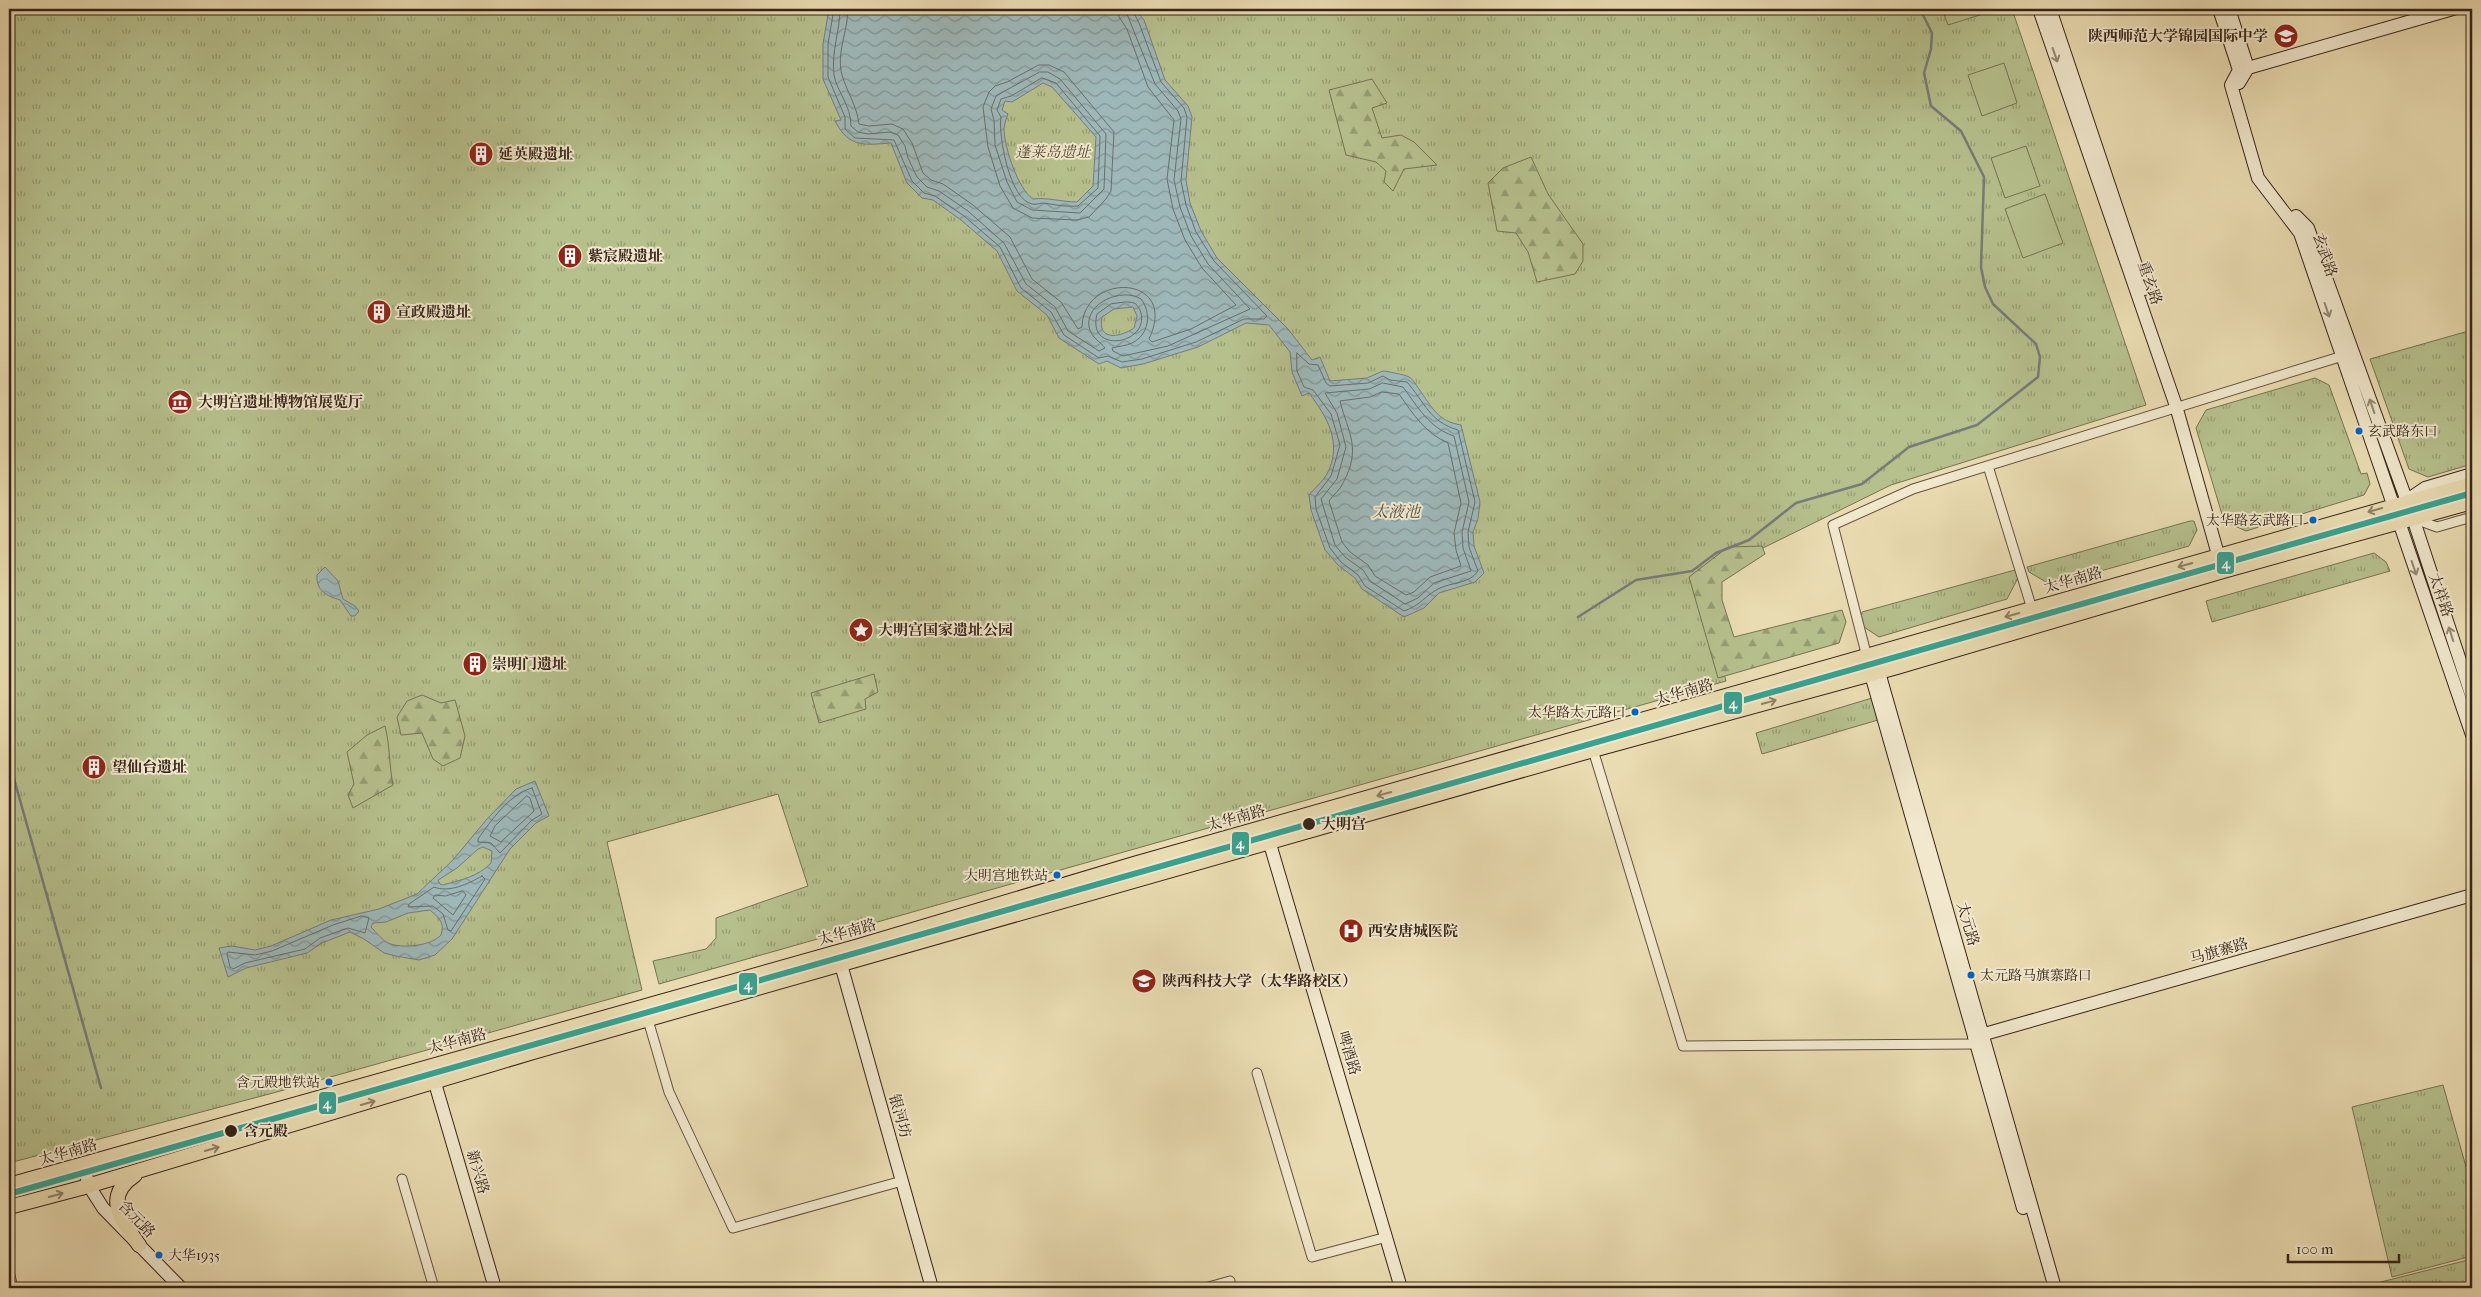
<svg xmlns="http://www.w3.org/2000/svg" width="2481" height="1297" font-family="'IM FELL French Canon','Noto Serif SC',serif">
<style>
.grass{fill:url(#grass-tufts);stroke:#767253}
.forest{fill:url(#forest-firs);stroke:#767253}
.garden{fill:#b6c08d;stroke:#767253}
.water{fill:url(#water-waves);stroke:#757c79;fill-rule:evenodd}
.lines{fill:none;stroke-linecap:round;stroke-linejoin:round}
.shore{stroke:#6a6e69;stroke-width:1}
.stream{stroke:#757c79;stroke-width:2.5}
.street-casing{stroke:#64513f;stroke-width:11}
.secondary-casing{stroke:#372319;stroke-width:14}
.primary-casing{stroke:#372319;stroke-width:16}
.street{stroke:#f1e8cd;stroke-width:9}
.secondary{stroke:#f1e8cd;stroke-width:12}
.primary{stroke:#eadcb2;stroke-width:14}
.metro-1-casing{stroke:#f1e8cd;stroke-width:10}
.metro-1{stroke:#39a291;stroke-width:6}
.oneway{stroke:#948673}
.oneway2{stroke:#908066}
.bus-dot{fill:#0065bd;stroke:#f1e8cd;stroke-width:2}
.stop-dot{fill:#372319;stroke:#f1e8cd;stroke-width:2}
.labels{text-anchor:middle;stroke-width:4;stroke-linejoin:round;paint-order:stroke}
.bus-label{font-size:14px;fill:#372319;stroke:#f1e8cd;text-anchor:end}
.poi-label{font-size:15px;font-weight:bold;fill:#372319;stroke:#f1e8cd;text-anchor:start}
.park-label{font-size:15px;font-style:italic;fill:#574a36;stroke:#f1e8cd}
.street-label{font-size:15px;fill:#372319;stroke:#f1e8cd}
.stop-label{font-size:15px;font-weight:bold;fill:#372319;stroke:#f1e8cd;text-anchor:start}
.water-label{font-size:16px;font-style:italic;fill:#565049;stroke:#f1e8cd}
.line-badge{stroke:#f1e8cd;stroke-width:2}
.badge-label{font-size:14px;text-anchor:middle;font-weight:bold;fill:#fff}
</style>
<defs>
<pattern id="grass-tufts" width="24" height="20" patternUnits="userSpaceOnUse" patternTransform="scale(1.25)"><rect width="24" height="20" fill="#b6c08d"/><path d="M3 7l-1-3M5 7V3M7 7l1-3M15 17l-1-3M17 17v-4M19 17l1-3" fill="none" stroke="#959c72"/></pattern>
<pattern id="forest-firs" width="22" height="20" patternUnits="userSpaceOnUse" patternTransform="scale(1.25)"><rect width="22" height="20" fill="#b6c08d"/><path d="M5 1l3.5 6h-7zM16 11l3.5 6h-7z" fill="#959c72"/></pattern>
<pattern id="water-waves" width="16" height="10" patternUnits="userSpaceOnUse" patternTransform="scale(1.25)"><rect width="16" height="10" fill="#9eb8b9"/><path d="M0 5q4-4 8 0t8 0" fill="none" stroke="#829596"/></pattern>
</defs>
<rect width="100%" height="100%" fill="#eadcb2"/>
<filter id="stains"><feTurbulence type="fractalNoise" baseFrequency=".004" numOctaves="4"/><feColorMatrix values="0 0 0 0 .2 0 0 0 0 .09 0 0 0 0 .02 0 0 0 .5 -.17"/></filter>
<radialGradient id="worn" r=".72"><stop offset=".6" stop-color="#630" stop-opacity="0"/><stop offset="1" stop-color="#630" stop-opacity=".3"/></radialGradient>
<!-- grass -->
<path class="grass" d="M9,9H2012L2146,405L1891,485L1700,579L1726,681L659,984L653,961L706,949L716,938V918L808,886L778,794L607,842L642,990L273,1093L9,1163Z
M2472,330V464L2428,477L2409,469L2370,359Z
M2315,378L2329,385L2361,474L2367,473L2370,484L2364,495L2246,531L2224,521L2196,428L2206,410Z
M2190,521H2194L2197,530L2189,546L2051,585L2029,572L2027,567Z
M2374,553L2386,562L2390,571L2212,622L2206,601Z
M2015,570L2018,578L2007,599L1879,637L1861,625L1858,616L1862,614V612Z
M1872,698L1878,720L1762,754L1756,733Z
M2443,1085L2470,1181H2472V1256L2392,1277L2352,1107Z
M2472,1259V1288H2357Z"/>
<!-- forest -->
<path class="forest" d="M1372,79L1387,103L1372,108L1382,138L1401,135L1414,142L1437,165L1404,169L1393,191L1384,182L1386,171L1376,162L1346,155L1329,90Z
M1531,157L1548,194L1583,244V261L1575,274L1537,282L1528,252L1516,233L1497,231L1488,183L1503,168Z
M1762,546L1765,554L1722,582V600L1734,637L1842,610L1846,622L1839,643L1718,678L1689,577L1728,547Z
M874,674L878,692L865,699L866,709L819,723L811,693Z
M422,695L441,703L455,700L465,736L460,758L443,766L433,759L422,733L401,735L397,717L407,701Z
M385,726C390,745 389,765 393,785L353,808L348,795L354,784L347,752L367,735Z"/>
<!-- garden -->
<path class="garden" d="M1942,9H1985L1986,13L1948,25Z
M2004,63L2017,103L1982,116L1968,75Z
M2026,146L2040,186L2005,198L1991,158Z
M2045,194L2063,243L2023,258L2005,209Z"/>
<!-- water -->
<path class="water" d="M829,9H1135L1144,20L1165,80L1188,106L1192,117L1186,180L1190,203L1201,231L1217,258L1288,329L1312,360L1320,357L1330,381L1367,378L1383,371C1386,371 1406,375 1409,377C1413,379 1416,385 1419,389C1432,407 1437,421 1461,425L1480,502L1478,519L1473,532L1474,546L1484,573L1475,582L1439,593L1424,608L1404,617L1362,589L1355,578L1338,565L1325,550L1311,510L1309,495C1315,488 1323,481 1327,474C1343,443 1327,417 1309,393L1302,396L1292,372L1290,352L1269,325L1246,323L1198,347L1143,364L1121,368L1107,361L1099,364L1059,338L1047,315L1017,291L997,251L961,220L933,200L922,198L907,183L891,143C864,145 849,148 835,121L841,120L823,79V44ZM1043,83L1052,87L1096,137L1093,186L1077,202C1062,202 1047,197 1033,199C1018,189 1005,149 1004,130C1004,125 1006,119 1008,114L1002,110L1005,101L1012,102ZM1133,307L1137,316L1134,328C1119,338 1097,341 1102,317L1114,309Z
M325,567L338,581L343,599L355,606L359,611L355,616H351L340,600C327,596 316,591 317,575Z
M535,781L549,816L536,823L510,849L452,939L435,955L419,960L396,956L384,953L364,939L350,932L322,943L307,953L246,968L228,977L219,948L232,946L255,950L271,946L331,920L379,909L417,894L453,860L487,819L516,789ZM483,847L492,851L491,863C478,877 460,880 443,885L440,884L438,880L457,868L478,849ZM430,910C439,918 445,922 441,935C431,946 402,949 388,943C382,940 376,932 371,927L373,923L386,922L408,913Z"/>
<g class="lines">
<!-- shore -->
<path class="shore" d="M834,9L828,44V77L845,117V129L855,138L894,140L912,181L924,193L935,196L964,216L1000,247L1021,288L1051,312L1064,335L1099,358L1108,356L1122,362L1142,359L1196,342L1244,319H1264L1267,316L1214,261L1196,232L1186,205L1181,181L1187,117L1184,108L1161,82L1139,23L1132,9
M840,9C840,31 831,52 834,75C837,92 851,105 851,126L858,132L868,134L890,132L898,135L905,146L908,158L917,177L927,187L939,191L968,211L1004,243L1026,284L1055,307L1068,331L1099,351L1105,348C1100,341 1092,339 1089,327C1085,303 1122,287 1141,299C1152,313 1149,335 1132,343C1126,346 1119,346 1112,348L1113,351L1123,356L1168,346L1250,309L1208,264L1191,236L1180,207L1174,180L1181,119L1178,111L1155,84L1125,9
M848,9C848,30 836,54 842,75C847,92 857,106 859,124L869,126L892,124L903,129L912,143L923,173L931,180L943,184L973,205L1010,237L1032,279L1061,302L1078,329L1082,327C1083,271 1180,274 1149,339L1152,342L1191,329L1236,305L1202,268L1185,240L1173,209L1167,179L1174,120L1148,87L1127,29L1119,17L1118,9
M1039,65H1049L1064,72L1114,132L1111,191L1106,199L1089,217L1077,220L1032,218L1013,208L1000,186L988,147L983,107L989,92L995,86L1007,82Z
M1040,72H1048L1060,79L1106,134L1104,189L1080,213L1032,210L1017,202L1007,182L995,145L994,120L991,109L996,96Z
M1042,78L1056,83L1100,136L1098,188L1078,206C1066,207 1056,205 1044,203C1040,203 1036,205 1032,204C1010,200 998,136 1001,117L997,110L1001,99L1011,96Z
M1125,302C1133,302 1136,302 1140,310C1153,344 1086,356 1097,314L1111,304Z
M1297,353L1309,364L1318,365L1326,383L1330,386L1368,383L1383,376L1390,380L1407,382C1425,403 1430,422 1458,430L1475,502L1468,532L1469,547L1478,571C1470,584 1451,582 1438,589C1426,595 1421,605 1404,611L1365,586L1358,575L1341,562L1330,548L1316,509L1315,497L1331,476L1340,445L1331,414L1313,390L1304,387L1297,371Z
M1383,383L1403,387C1418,407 1429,428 1454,436L1469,502L1462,532L1463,548L1471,571L1434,583L1418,598L1405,604L1370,581L1363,570L1345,557L1335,545L1321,499L1337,479L1346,447L1337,413L1325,393L1369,389Z
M1382,392L1399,394C1413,414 1425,433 1448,443L1461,503L1454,533L1456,550L1461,566L1430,577L1414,592L1406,595L1375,576L1368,565L1350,552L1342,542L1329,501C1333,495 1340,490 1343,483C1362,448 1348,433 1340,401L1370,397Z
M532,788L542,814L532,820L500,853L491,843L478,842V839C491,821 509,794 532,788Z
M527,796L530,798L534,811L501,842L490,836L495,826Z
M482,876L485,879L451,931L448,930L443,914L433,906L408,907L409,904L434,887C449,893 468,884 482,876Z
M463,891L466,895L453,915L433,898L435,895L445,896Z
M362,916L369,918L365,933L348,928L320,938L305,949L245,963L233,969L230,967L227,954L228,952L255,955L272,951L333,925Z"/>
<!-- stream -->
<path class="stream" d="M1578,617L1636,580L1692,571L1716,553L1749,540L1796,503L1862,484L1909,447L1977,425L2038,377L2040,357L2036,344L1993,304L1985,287L1981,267L1984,177L1961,131L1931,106L1924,73L1931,49L1932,33L1920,9
M9,761L101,1088"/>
<defs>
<path id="street" d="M1988,466L2032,609
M2415,519L2437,527L2472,517
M1867,657L1833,525L1913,489L2346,355
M1593,750L1683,1046L1976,1044
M648,1020L669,1092L733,1228L902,1181
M1257,1073L1312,1257L1387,1237
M402,1179L434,1288
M9,1215V1219
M9,1271L13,1288
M1205,1288L1230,1281"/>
<path id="secondary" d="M2039,9L2176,406L2221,565
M2050,9L2144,289
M2219,9L2239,70L2231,85L2258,178L2300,233L2472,735
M2229,9L2248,68L2239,83
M2241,70L2453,9
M2296,216L2308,228L2413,518L2472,697
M2406,501L2425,488L2472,474
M1874,655L2055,1288
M1868,664L2023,1208
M1265,827L1401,1288
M838,954L932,1288
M1974,1037L2472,895
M432,1073L495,1288
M83,1164L89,1186L103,1208L181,1288"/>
<path id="primary" d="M135,1175C102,1197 122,1220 139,1245
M9,1185L859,946L1134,864L2472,484
M9,1207L81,1188L533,1052L1593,750L1897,667L2223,571L2472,502"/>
</defs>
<!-- street casing -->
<use href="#street" class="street-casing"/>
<!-- secondary casing -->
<use href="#secondary" class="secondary-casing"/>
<!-- primary casing -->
<use href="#primary" class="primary-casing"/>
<!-- street -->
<use href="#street" class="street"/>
<!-- secondary -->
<use href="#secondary" class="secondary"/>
<!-- primary -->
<use href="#primary" class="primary"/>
<defs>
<path id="metro-1" d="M9,1194L2472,493"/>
</defs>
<!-- metro-1 casing -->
<use href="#metro-1" class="metro-1-casing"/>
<!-- metro-1 -->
<use href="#metro-1" class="metro-1"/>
</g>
<!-- one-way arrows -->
<defs><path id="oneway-shaft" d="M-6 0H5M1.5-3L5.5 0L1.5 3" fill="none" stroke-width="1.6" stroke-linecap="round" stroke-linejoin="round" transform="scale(1.25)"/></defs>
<g class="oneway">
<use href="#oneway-shaft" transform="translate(2055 55) rotate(71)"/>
<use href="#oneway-shaft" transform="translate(2327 310) rotate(71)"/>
<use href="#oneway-shaft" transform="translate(2372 406) rotate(-109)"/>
<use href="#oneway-shaft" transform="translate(2414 568) rotate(71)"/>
<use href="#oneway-shaft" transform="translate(2451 634) rotate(-108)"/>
</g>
<g class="oneway2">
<use href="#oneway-shaft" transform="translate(2375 510) rotate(164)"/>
<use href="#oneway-shaft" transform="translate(2185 565) rotate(164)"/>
<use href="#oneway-shaft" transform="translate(2012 615) rotate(164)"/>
<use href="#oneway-shaft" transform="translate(1769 702) rotate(-15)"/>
<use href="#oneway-shaft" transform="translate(1384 794) rotate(165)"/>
<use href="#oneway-shaft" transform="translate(368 1103) rotate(-16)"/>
<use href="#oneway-shaft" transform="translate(212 1149) rotate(-16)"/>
<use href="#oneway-shaft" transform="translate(56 1195) rotate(-15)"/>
</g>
<!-- icons -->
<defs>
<symbol id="school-disc" viewBox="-11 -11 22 22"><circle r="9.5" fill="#8f2418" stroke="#f1e8cd"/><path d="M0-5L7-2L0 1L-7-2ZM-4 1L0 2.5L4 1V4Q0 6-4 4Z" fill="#fff"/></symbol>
<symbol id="building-disc" viewBox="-11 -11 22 22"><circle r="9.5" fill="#8f2418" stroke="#f1e8cd"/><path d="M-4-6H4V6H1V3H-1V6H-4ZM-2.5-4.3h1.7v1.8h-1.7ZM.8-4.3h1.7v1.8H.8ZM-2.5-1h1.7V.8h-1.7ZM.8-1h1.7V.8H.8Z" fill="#fff"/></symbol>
<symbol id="museum-disc" viewBox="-11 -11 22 22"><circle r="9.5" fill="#8f2418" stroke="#f1e8cd"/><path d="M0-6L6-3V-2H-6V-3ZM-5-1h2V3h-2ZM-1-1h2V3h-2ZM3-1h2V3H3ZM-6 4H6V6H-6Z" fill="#fff"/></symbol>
<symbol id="sight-disc" viewBox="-11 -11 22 22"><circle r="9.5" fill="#8f2418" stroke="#f1e8cd"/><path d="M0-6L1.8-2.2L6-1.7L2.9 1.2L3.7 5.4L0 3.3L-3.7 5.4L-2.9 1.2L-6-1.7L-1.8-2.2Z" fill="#fff"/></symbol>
<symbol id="hospital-disc" viewBox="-11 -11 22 22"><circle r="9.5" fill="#8f2418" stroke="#f1e8cd"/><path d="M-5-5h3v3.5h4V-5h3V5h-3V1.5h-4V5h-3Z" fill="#fff"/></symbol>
<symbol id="university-disc" viewBox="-11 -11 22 22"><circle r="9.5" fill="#8f2418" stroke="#f1e8cd"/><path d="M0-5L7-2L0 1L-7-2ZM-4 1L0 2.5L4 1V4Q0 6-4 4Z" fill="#fff"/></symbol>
</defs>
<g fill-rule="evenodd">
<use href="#school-disc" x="2272" y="22" width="28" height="28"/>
<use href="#building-disc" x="467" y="140" width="28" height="28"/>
<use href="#building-disc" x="556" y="242" width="28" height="28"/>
<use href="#building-disc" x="365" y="298" width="28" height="28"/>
<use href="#museum-disc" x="166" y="388" width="28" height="28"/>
<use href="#sight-disc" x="847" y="616" width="28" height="28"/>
<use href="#building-disc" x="461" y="650" width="28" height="28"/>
<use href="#building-disc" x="80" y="753" width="28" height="28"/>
<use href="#hospital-disc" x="1337" y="917" width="28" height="28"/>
<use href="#university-disc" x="1130" y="967" width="28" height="28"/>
</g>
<!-- markers -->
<g class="bus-dot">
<circle cx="2359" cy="431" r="4.5"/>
<circle cx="2313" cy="520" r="4.5"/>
<circle cx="1635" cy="712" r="4.5"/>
<circle cx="1057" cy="875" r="4.5"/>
<circle cx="1971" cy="975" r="4.5"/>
<circle cx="329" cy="1082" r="4.5"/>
<circle cx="159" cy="1255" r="4.5"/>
</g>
<g class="stop-dot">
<circle cx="1309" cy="824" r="7"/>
<circle cx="231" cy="1131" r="7"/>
</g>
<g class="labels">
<!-- bus labels -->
<g class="bus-label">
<text x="2368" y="436" text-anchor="start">玄武路东口</text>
<text x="2304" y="525">太华路玄武路口</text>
<text x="1626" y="717">太华路太元路口</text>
<text x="1048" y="880">大明宫地铁站</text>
<text x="1980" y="980" text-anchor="start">太元路马旗寨路口</text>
<text x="320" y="1087">含元殿地铁站</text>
<text x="168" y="1260" text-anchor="start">大华1935</text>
</g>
<!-- poi labels -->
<g class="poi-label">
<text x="2268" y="41" text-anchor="end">陕西师范大学锦园国际中学</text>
<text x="498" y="159">延英殿遗址</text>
<text x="588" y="261">紫宸殿遗址</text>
<text x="396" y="317">宣政殿遗址</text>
<text x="198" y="407">大明宫遗址博物馆展览厅</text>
<text x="878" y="635">大明宫国家遗址公园</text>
<text x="492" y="669">崇明门遗址</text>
<text x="112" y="772">望仙台遗址</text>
<text x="1368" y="936">西安唐城医院</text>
<text x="1162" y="986">陕西科技大学（太华路校区）</text>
</g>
<!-- park labels -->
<g class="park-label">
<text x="1053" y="157">蓬莱岛遗址</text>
</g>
<!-- street labels -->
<g class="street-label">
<text transform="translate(2325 255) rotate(71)" y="5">玄武路</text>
<text transform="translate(2150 283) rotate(71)" y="5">重玄路</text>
<text transform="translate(2073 580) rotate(-16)" y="5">太华南路</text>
<text transform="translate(2441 595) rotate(71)" y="5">太祥路</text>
<text transform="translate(1684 692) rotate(-16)" y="5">太华南路</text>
<text transform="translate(1236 818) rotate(-16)" y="5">太华南路</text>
<text transform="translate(1968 924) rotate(74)" y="5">太元路</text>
<text transform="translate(847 932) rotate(-16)" y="5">太华南路</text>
<text transform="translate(2219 951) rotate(-16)" y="5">马旗寨路</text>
<text transform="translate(457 1041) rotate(-15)" y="5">太华南路</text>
<text transform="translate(1349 1053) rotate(73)" y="5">啤酒路</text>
<text transform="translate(900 1116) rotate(74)" y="5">银河坊</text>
<text transform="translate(68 1152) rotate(-16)" y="5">太华南路</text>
<text transform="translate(478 1172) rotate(74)" y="5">新兴路</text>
<text transform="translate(137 1219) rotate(46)" y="5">含元路</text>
</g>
<!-- stop labels -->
<g class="stop-label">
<text x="1321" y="829">大明宫</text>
<text x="243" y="1136">含元殿</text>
</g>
<!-- water labels -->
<g class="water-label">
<text x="1396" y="517">太液池</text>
</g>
</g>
<g class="line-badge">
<rect x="2216" y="551" width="19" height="24" rx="5" fill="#39a291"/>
<rect x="1723" y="691" width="20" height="24" rx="5" fill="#39a291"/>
<rect x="1231" y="831" width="19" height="25" rx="5" fill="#39a291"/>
<rect x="738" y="972" width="20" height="24" rx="5" fill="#39a291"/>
<rect x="318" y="1091" width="19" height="24" rx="5" fill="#39a291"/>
</g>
<g class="badge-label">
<text x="2226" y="568">4</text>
<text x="1733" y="708">4</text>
<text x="1240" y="848">4</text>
<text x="748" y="989">4</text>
<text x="327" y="1108">4</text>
</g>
<!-- margin -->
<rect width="2481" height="1297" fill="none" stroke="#eadcb2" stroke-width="30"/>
<rect x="10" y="10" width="2461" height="1277" fill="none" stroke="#372319" stroke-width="2.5"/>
<rect x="15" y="15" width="2451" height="1267" fill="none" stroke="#372319"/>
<!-- scale -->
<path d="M2288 1254v8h111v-8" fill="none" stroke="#372319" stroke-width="2.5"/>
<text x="2296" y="1254" font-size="15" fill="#372319" stroke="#f1e8cd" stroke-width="4" paint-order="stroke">100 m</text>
<rect width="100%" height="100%" filter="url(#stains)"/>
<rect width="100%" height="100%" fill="url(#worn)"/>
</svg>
